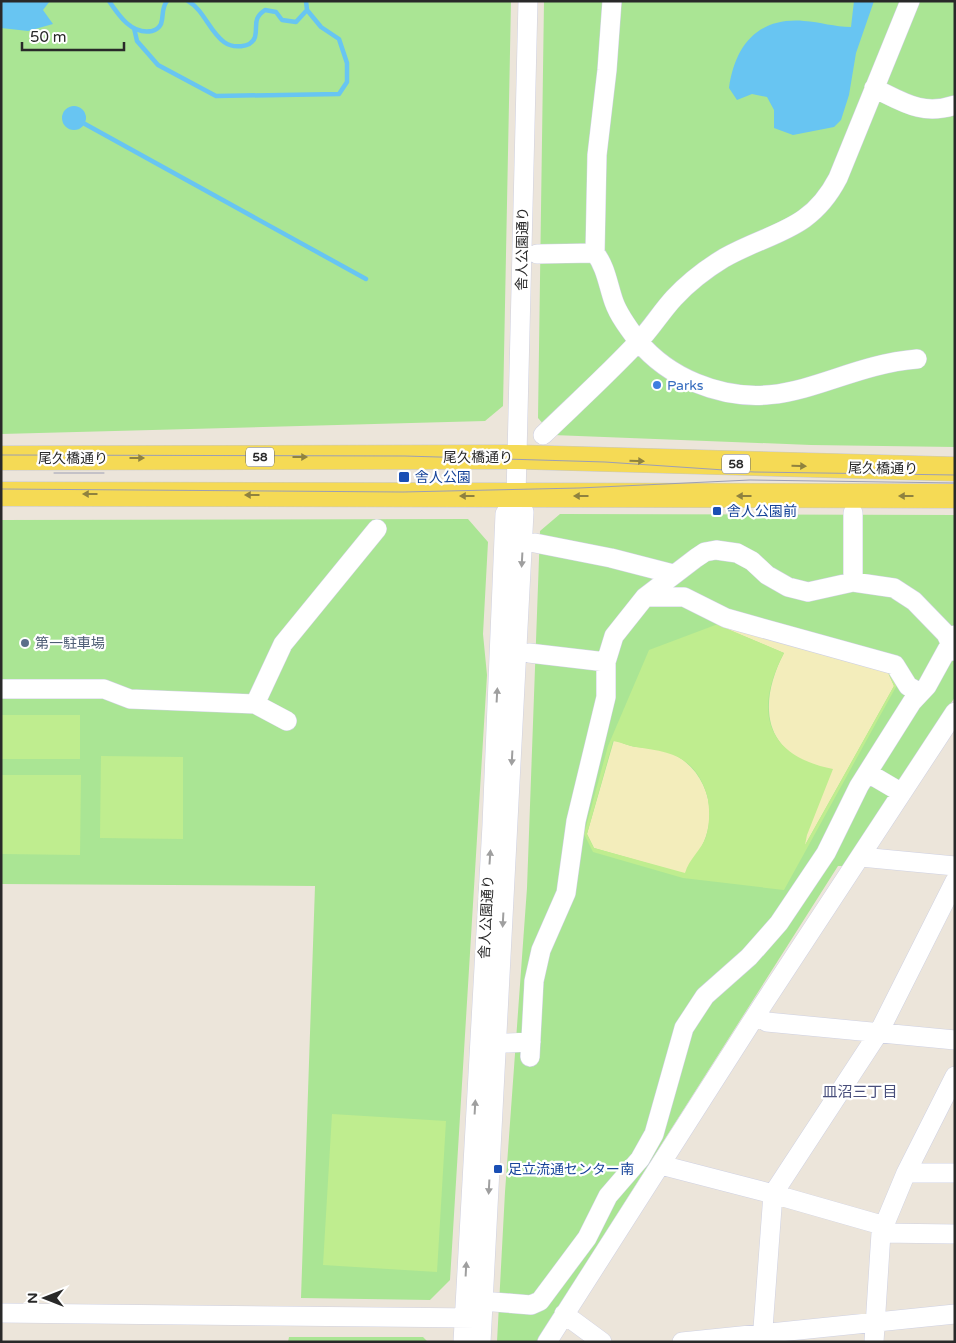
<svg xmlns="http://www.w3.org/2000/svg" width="956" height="1343" font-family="'Varela Round','Noto Sans JP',sans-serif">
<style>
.green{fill:#aae594}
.sand{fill:#f3edbb}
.pitch{fill:#bfed8f;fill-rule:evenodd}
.water{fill:#68c5f2}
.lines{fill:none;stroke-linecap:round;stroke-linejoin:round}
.stream{stroke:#68c5f2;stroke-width:4.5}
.minor-casing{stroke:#cfd1e2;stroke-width:20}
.major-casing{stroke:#c7c7c7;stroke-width:25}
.minor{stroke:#fff;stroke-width:19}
.major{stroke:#f5da55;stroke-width:24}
.tram{stroke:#9c9eb4;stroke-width:1}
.oneway{fill:#8f823f}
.oneway2{fill:#9f9f9f}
.shop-dot{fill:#3f7fe0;stroke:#fff;stroke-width:2}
.transit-dot{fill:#1a4fb4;stroke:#fff;stroke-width:2}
.service-dot{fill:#5c6f8a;stroke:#fff;stroke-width:2}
.labels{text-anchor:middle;stroke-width:4.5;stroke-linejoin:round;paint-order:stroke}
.shield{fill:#fff;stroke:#696969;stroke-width:1}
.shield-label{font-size:12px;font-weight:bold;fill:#292929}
.street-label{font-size:14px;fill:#292929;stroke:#fff}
.shop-label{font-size:14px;fill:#366cbe;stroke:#fff;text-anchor:start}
.transit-label{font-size:14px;fill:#164399;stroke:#fff;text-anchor:start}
.service-label{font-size:14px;fill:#4e5e75;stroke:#fff;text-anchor:start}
.neighbourhood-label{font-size:15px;fill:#484e7b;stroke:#fff}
</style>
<rect width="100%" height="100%" fill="#ece5da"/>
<!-- green -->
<path class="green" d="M1,1H511L503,406L485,421L1,434Z
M544,1H955V447L811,445L553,435L538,418Z
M560,514L955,515V697L843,866H838L536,1342H497L505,1192L527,888L540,531Z
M468,519L488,542L483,634L487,675L450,1280L430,1300L301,1298L315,886L1,884V520Z
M289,1337H423L428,1342H288Z"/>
<!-- sand -->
<path class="sand" d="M722,627L882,659L894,686L804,847L818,766C760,749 760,699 784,653Z
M614,740C621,742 628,746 636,747C645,748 654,747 663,750C699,761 718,800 706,836C702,849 692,862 685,874L594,848L587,834Z"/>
<!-- pitch -->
<path class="pitch" d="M734,618L883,658L897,685L784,890L683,878L593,852L584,834L608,746L649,650ZM723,627L882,659L894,686L805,845L807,835L833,769C766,756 753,711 784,653ZM613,741C621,742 628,746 636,747C671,752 695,756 707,795C710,807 710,824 706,837C701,850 689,859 685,873L594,848L587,834Z
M2,715H80V759H2Z
M101,756L183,757V839L100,838Z
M2,775H81L80,855L2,854Z
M332,1114L446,1121L437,1272L323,1265Z"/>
<!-- water -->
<path class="water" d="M1,1H50L43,10L53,24L28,31L1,28Z
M854,1H874L856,53L849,95L841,120L834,127L793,135L774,128V110L767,97L752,94L737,100L729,88C735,45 758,17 804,21C820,22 835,27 851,27Z
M62 118a12 12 0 1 1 24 0a12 12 0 1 1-24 0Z"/>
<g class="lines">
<!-- stream -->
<path class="stream" d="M109,1C119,16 132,35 152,31C156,30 159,28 161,24C164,15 161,9 167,1
M188,1C204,10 209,31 224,42C232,48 251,49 255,37C258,25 252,19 265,10L276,12L282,20L296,22L307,10L306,1
M134,28L137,41L158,65L216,96L339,94L347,82V63L339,39L321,27L307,10
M85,124L366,279"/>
<defs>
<path id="minor" d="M874,88C903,102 922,116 955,105
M595,253L597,155L607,70L612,1
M537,254L595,253C606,267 608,285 614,302C619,316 629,329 638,341C653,359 674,374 696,383C783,419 833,366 917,359
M543,435C575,404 608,374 638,342C651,329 661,312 674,298C688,283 706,269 724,258C772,231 810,232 838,178L910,1
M853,513V582
M535,543L611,558L673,574
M645,597H684L726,618L895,665L908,686L920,693
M529,653L606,662L614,636L645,597L696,558L705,552L716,550L737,553L752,561L767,575L788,587L808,592L853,582L894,588L914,601L946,634L954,651
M1,689H104L130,699L255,704L287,721
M255,704L283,644L377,529
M868,773L902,793
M861,857L955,866
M756,1015L767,1022L955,1040
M508,1043L531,1042
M530,1057L534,981L541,950L566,893L576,821L606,697V662
M661,1165L773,1194L885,1226
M906,1173H955
M881,1233L955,1234
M494,1302L531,1305L540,1301L587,1238L608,1196L640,1159L654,1134L684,1028L705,996L749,957L779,923L826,853L859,786L912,702L927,686L955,635
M1,1313L476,1318
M564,1314L602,1342
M463,1342L492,825L505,514L516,496L528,1
M481,1342L524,512L516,496
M547,1342L756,1015L955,712
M682,1342L955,1314
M762,1342L773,1194L879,1032L955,881
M874,1342L881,1233L906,1173L955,1076"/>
<path id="major" d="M1,458L518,457L955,469
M1,494L955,496"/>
</defs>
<!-- minor casing -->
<use href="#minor" class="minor-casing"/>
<!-- major casing -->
<use href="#major" class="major-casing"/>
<!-- minor -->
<use href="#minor" class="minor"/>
<!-- major -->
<use href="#major" class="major"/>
<!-- tram -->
<path class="tram" d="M1,455L405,456L605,462L754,472L955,475
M54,473H104
M1,489L403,492L579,488L750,480L955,483"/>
</g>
<!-- one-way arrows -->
<defs><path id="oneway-solid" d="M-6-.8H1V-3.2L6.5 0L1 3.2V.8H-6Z" transform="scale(1.25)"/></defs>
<g class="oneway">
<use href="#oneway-solid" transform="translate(300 457)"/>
<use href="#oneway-solid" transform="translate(137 458)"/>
<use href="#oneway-solid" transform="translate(637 461) rotate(2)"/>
<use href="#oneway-solid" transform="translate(799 466) rotate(2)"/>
<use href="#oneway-solid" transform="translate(90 494) rotate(-180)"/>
<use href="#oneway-solid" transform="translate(252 495) rotate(-180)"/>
<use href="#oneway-solid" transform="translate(467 496) rotate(-180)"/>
<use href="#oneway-solid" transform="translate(581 496) rotate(180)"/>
<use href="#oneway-solid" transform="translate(744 496) rotate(180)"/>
<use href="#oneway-solid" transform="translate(906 496) rotate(180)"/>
</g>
<g class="oneway2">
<use href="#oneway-solid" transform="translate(522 560) rotate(93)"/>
<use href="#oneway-solid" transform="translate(497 695) rotate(-87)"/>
<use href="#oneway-solid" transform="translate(512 758) rotate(93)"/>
<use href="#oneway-solid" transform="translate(490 857) rotate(-86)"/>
<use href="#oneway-solid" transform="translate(503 920) rotate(93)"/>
<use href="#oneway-solid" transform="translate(475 1107) rotate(-87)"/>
<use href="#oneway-solid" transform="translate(489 1187) rotate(93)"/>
<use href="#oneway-solid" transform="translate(466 1269) rotate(-87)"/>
</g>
<!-- markers -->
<circle class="shop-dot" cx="657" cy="385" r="5"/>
<g class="transit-dot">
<rect x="398" y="471" width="12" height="12" rx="2.5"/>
<rect x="712" y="506" width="10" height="10" rx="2.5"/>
<rect x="493" y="1164" width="10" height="10" rx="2.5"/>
</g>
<circle class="service-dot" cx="25" cy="643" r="5"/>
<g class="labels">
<!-- shield labels -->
<g class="shield">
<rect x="246" y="447.5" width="28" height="19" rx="4"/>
<rect x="722" y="454.5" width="28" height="19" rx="4"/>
</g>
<g class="shield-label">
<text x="260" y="461">58</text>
<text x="736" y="468">58</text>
</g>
<!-- street labels -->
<g class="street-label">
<text transform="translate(522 249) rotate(-89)" y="5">舎人公園通り</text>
<text x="478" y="462">尾久橋通り</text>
<text x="73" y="463">尾久橋通り</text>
<text transform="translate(883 468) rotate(1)" y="5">尾久橋通り</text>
<text transform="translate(486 917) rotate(-87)" y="5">舎人公園通り</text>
</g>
<!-- shop labels -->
<g class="shop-label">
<text x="667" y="390">Parks</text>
</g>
<!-- transit labels -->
<g class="transit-label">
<text x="415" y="482">舎人公園</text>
<text x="727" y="516">舎人公園前</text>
<text x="508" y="1174">足立流通センター南</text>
</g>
<!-- service labels -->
<g class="service-label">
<text x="35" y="648">第一駐車場</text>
</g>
<!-- neighbourhood labels -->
<g class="neighbourhood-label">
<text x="860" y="1097">皿沼三丁目</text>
</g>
</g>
<!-- border -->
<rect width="956" height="1343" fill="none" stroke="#292929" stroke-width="5"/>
<!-- north arrow -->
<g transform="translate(45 1298) rotate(270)" stroke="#ffffff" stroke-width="4" paint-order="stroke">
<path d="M0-4L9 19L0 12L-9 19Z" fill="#292929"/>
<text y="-8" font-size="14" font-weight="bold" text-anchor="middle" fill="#292929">N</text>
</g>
<!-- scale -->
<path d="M22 42v8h102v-8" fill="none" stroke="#292929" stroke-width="2.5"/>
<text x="30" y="42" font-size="15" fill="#292929" stroke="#ffffff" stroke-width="4" paint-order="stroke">50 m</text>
</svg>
